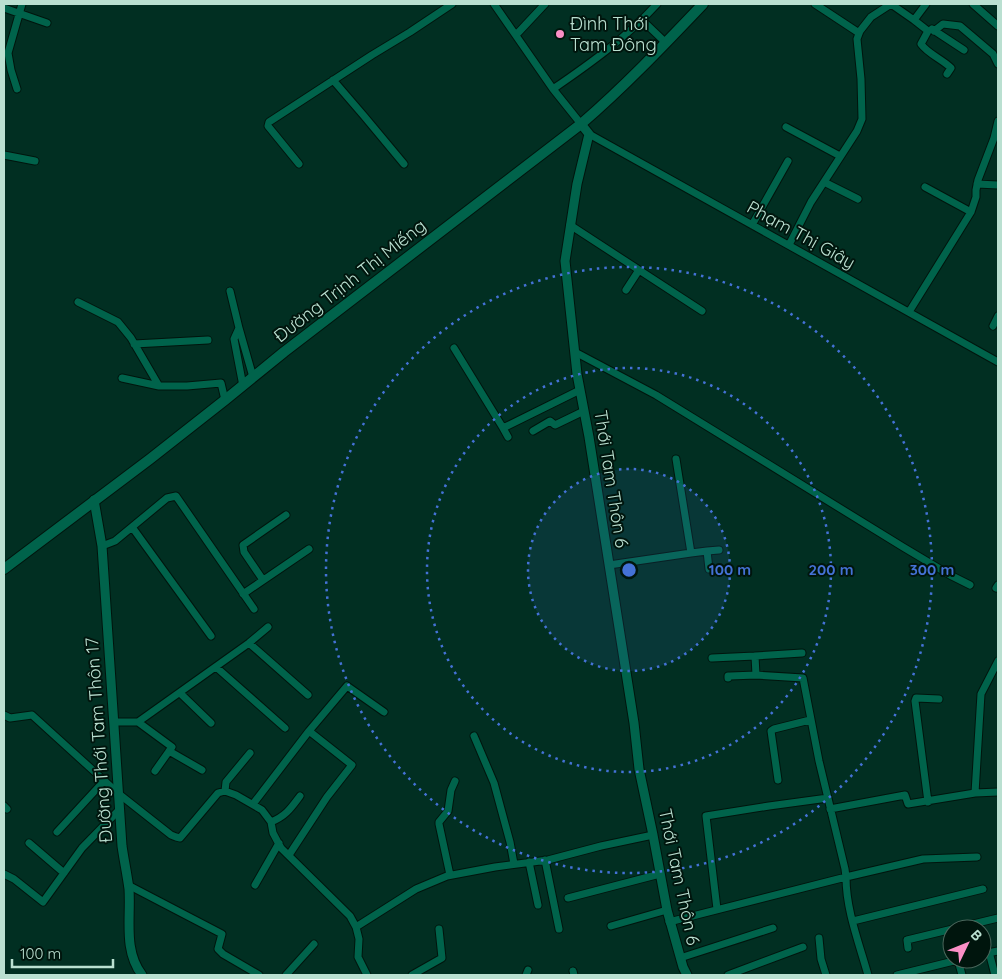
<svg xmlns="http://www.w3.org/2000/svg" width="1002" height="979" font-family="Quicksand,sans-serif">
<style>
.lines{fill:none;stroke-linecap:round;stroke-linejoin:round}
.minor-casing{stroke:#00150d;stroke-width:9}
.tertiary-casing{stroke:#00150d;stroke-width:11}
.secondary-casing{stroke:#00150d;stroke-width:12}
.minor{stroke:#00634b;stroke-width:7}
.tertiary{stroke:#00634b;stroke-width:9}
.secondary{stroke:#00634b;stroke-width:10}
.ring{fill:none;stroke:#4472d6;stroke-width:2.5;stroke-dasharray:2.5 5}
.poi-dot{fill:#fa8fc6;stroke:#00150d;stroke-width:2}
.labels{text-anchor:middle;stroke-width:4;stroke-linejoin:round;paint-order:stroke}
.poi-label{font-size:18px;fill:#bae0d1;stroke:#00150d;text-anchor:start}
.street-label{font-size:18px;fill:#bae0d1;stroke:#00150d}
.centre{fill:#4472d6;stroke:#00150d;stroke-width:2.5}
.ring-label{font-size:15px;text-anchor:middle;font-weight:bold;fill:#4472d6;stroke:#00150d;stroke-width:4;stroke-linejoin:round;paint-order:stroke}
</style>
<rect width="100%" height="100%" fill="#012f22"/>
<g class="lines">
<defs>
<path id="minor" d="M494,4L553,89L581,124
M815,4L859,33
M891,4L914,20L926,4
M973,4L998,26
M4,8L47,23
M642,20L666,43
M914,20L928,31L921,44C928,54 942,59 951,68L947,74
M932,29L964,50
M934,31L943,24L960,26L993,54L998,64
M516,35L545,4
M333,80L364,116L404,164
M17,89L11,70L8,53L22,4
M553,89C591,63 627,37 657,4
M786,127L840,156
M589,134L998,362
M4,155L35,161
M299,164L268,126L269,122L372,55L410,32L452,4
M824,182L858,199
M977,184L998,185
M925,187L971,212
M570,225L702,311
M752,225L788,161
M789,245L811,202L857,131L862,119L861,79L857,39L860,31L871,17L891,4
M626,290L639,270
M230,291L239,328L234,339L243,386
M78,302L118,322L131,338L159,386H187L221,383L225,400
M909,312L971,212L976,197V190L978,180L994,138L998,121
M993,326L998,316
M239,328L253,377
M134,344L208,340
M454,348L503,428
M575,352L656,395L903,547L950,575L970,585
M122,378L159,386
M533,431L550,421L555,425L584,411
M508,437L503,428L580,390
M132,527L211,636
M102,546L115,541L167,498L176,496L254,609
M707,551L719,550
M691,553L707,551L709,569
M609,565L691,553L676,459
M263,580L244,552L243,545L286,515
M996,588L998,585
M243,594L309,549
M249,643L308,695
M712,658L755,656
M216,667L285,728
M728,678V676H730L756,675
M180,693L211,723
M4,715L10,718L32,715L119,794L171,835L176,837L180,838L218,793L225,791L236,795L262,810L271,822L273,833L281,848L350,916L356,927L359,939L358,957L367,975
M114,722H138L249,643L268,627
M138,722L172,747L155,771
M474,736L494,783L510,842L514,864
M169,751L202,770
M778,780L771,731L774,729L810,720
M225,791L226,782L250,753
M975,793L981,694L998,661
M928,802L915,701L916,698L939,699
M253,804L309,731L347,686L384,712
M4,806L7,809
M830,809L905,795L908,804L975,793L998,792
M271,822C286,816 291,808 300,796
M57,832L104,781
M29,843L64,873
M289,855L327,797L352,765L309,731
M545,860L559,929
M529,862L538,905
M4,874L14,879L43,902L82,848L120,809
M450,875L439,824V822L448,811L451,790L455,781
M128,885L222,934L218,949L223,954L259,975
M255,885L279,843
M568,898L660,874
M717,909L706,816L769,806L828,798
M853,921L983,889
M669,922L846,877L845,869L819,761L803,678L756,675L755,656L802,653
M611,926L667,910
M356,927L416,889L447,876L495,867L548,860L601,846L653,835
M819,938L821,959L826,975
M908,948L907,940L998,918
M989,952L995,975
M982,954L998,951
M680,958L773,928
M958,960L962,975
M573,971L574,975
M286,975L314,944
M412,975L442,958L439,929
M526,975L528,970
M728,975L803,947
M868,975C859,943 846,910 846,877L923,859L977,857
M897,975L962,959"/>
<path id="tertiary" d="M581,124L589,134L577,184L565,261L577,374L589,437L634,723L639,769L653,835L667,910L683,967L687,975
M94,500L102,546L122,846C124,860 127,874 129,889C131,918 123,950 142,975"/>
<path id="secondary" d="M4,569L150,459L225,400L284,352L581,124C625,86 663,46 703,4"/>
</defs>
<!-- minor casing -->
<use href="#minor" class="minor-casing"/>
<!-- tertiary casing -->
<use href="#tertiary" class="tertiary-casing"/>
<!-- secondary casing -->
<use href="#secondary" class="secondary-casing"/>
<!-- minor -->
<use href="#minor" class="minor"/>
<!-- tertiary -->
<use href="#tertiary" class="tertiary"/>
<!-- secondary -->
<use href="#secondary" class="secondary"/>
</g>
<!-- distance rings -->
<circle cx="629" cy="570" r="101" fill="#4472d6" fill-opacity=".12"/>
<g class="ring">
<circle cx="629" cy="570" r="101"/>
<circle cx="629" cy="570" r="202"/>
<circle cx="629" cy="570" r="303"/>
</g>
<!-- markers -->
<circle class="poi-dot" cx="560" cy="34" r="5"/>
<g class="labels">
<!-- poi labels -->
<g class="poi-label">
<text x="570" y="30">Đình Thới<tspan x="570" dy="21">Tam Đông</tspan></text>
</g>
<!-- street labels -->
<g class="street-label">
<text transform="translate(801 235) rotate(29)" y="6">Phạm Thị Giây</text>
<text transform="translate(350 281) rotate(-38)" y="6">Đường Trịnh Thị Miếng</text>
<text transform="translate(611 479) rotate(81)" y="6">Thới Tam Thôn 6</text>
<text transform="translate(99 740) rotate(-94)" y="6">Đường Thới Tam Thôn 17</text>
<text transform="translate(679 877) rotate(78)" y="6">Thới Tam Thôn 6</text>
</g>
</g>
<circle cx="629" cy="570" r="8" class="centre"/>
<g class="ring-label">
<text x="730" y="575">100 m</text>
<text x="831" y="575">200 m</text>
<text x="932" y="575">300 m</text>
</g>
<!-- border -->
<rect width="1002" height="979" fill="none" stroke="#bae0d1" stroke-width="10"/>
<!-- north arrow -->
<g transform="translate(967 944) rotate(47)"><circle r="24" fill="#00150d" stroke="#4a665b"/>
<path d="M0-4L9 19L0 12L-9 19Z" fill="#fa8fc6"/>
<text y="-8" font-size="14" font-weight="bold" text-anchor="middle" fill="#bae0d1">B</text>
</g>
<!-- scale -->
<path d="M12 959v8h101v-8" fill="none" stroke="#bae0d1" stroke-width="2.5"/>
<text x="20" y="959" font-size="15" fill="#bae0d1" stroke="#00150d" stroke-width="4" paint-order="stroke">100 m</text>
</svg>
